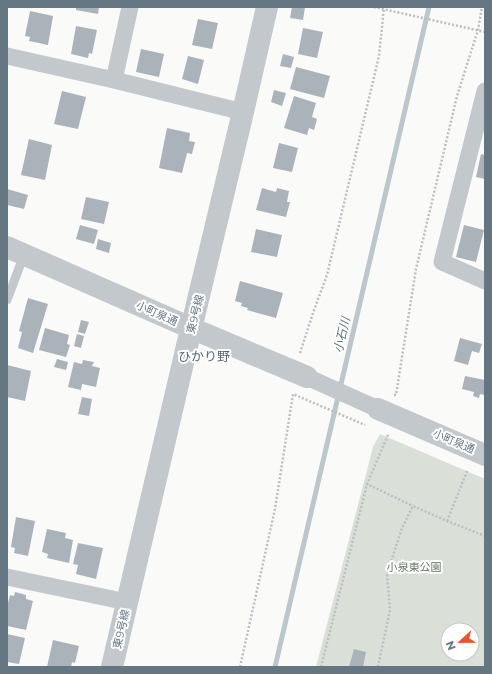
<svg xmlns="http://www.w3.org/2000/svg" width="492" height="674" font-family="Montserrat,'Noto Sans JP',sans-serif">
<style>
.green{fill:#dadfd7;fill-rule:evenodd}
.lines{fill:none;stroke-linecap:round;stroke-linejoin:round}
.stream{stroke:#bbc7cb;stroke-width:5}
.building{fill:#aab3b9}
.path{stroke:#bbbfc2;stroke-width:2.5;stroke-dasharray:2 2;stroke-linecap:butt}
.service{stroke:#c3c8cc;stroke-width:9}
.minor{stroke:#c3c8cc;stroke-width:17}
.tertiary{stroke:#c3c8cc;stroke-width:22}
.labels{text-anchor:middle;stroke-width:4;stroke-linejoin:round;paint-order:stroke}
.street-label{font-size:11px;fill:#657683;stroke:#fff}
.park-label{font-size:11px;fill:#687a64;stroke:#fff}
.water-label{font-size:12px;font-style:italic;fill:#60757c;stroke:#fff}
.quarter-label{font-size:13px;fill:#57646e;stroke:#fff}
</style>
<rect width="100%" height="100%" fill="#fafaf8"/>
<!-- green -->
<path class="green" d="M380,434L485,479V667H316L373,447ZM448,630H472V654H448Z"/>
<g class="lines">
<!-- stream -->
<path class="stream" d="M275,667L429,7"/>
</g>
<!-- building -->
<path class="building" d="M76,7H99L98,14L76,10Z
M292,7H305L303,20L290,18Z
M30,11L53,16L48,45L29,41L30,37L25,36Z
M198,19L218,23L212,49L192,45Z
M76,26L97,30L92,54L89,53L88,58L71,54Z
M303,28L323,32L317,58L298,54Z
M141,49L164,54L159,77L136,72Z
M283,54L294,57L291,68L280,66Z
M188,56L204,60L198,84L182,79Z
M296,67L330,76L324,98L290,89Z
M274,90L286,93L282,106L271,102Z
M62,91L86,97L78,129L54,124Z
M294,96L316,103L312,117L317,119L314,130L309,128L307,135L284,128Z
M167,128L190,133L189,141L195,142L192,154L187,153L182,173L159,168Z
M29,139L52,145L45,180L21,175Z
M279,143L298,148L292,172L273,168Z
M481,154L485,155V179L476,177Z
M262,188L276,192L277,188L289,191L287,202H290L286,217L256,210Z
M7,189L28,195L24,209L7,205Z
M86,197L109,202L104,224L81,219Z
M80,225L98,230L94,244L76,239Z
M464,225L484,230L476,262L456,257Z
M256,229L282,235L277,257L251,252Z
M98,239L111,243L109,253L96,249Z
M240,281L283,293L276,318L247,310L248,308L241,306L242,303L235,301Z
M28,298L48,304L33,353L18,348L22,332L19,331Z
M81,320L89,322L85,334L78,332Z
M45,328L69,335L67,344L70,345L66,357L39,350Z
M77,334L84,336L81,348L74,346Z
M460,338L482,344L479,353L472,351L468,365L454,361Z
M57,359L68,362L66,370L54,367Z
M83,360L94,362L92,366L100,368L96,387L82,384L81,390L68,387L74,362L82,364Z
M7,365L31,371L25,401L7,397Z
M465,376L485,380V395L480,394L479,398L473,396L474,392L462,389Z
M82,397L92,399L89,416L78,414Z
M16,517L35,521L28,556L14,553L15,548L11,547Z
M47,529L66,533L65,538L73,540L69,563L47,558L48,554L42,552Z
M78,543L103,548L96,579L76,574L78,565L73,564Z
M15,592L26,595V599L33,601L26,630L7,626V607L10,595L14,596Z
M7,634L25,638L19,664L7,662Z
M53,640L79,646L75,663L72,662L71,667H47Z
M354,649L366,652L363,667H349Z"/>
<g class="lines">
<!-- path -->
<path class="path" d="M374,7L485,32
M300,353L313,313L327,275L379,56L384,7
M394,395H396L416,269L457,96L478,30L482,7
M388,435L367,484L413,506
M447,521L468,469
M240,667L275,509L293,394L365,425
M321,667L367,484
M378,667L390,610L387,574L402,528L413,506L447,521L485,536"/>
<!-- service -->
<path class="service" d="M7,300L24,255"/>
<!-- minor -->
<path class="minor" d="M7,56L114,80L243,112
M114,80L130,7
M485,91L442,262L485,281
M307,377L378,409
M7,577L127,602"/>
<!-- tertiary -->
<path class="tertiary" d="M7,247L191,328L307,377
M378,409L485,455
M112,667L186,350L243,112L267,7"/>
</g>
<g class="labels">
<!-- street labels -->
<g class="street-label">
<text transform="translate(157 313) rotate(24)" y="4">小町泉通</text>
<text transform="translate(195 314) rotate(-76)" y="4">東9号線</text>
<text transform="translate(454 441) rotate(23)" y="4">小町泉通</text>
<text transform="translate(121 629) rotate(-77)" y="4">東9号線</text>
</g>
<!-- park labels -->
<g class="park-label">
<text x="414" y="571">小泉東公園</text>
</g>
<!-- water labels -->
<g class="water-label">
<text transform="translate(342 335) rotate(-77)" y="4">小石川</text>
</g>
<!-- quarter labels -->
<g class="quarter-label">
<text x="204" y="361">ひかり野</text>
</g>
</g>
<!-- border -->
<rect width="492" height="674" fill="none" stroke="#657683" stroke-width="16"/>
<!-- north arrow -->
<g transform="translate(460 642) rotate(248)"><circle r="19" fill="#ffffff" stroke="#c1c8cd"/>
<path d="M0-3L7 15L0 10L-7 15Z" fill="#e4572e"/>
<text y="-6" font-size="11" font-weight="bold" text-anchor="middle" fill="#657683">N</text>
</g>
</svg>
